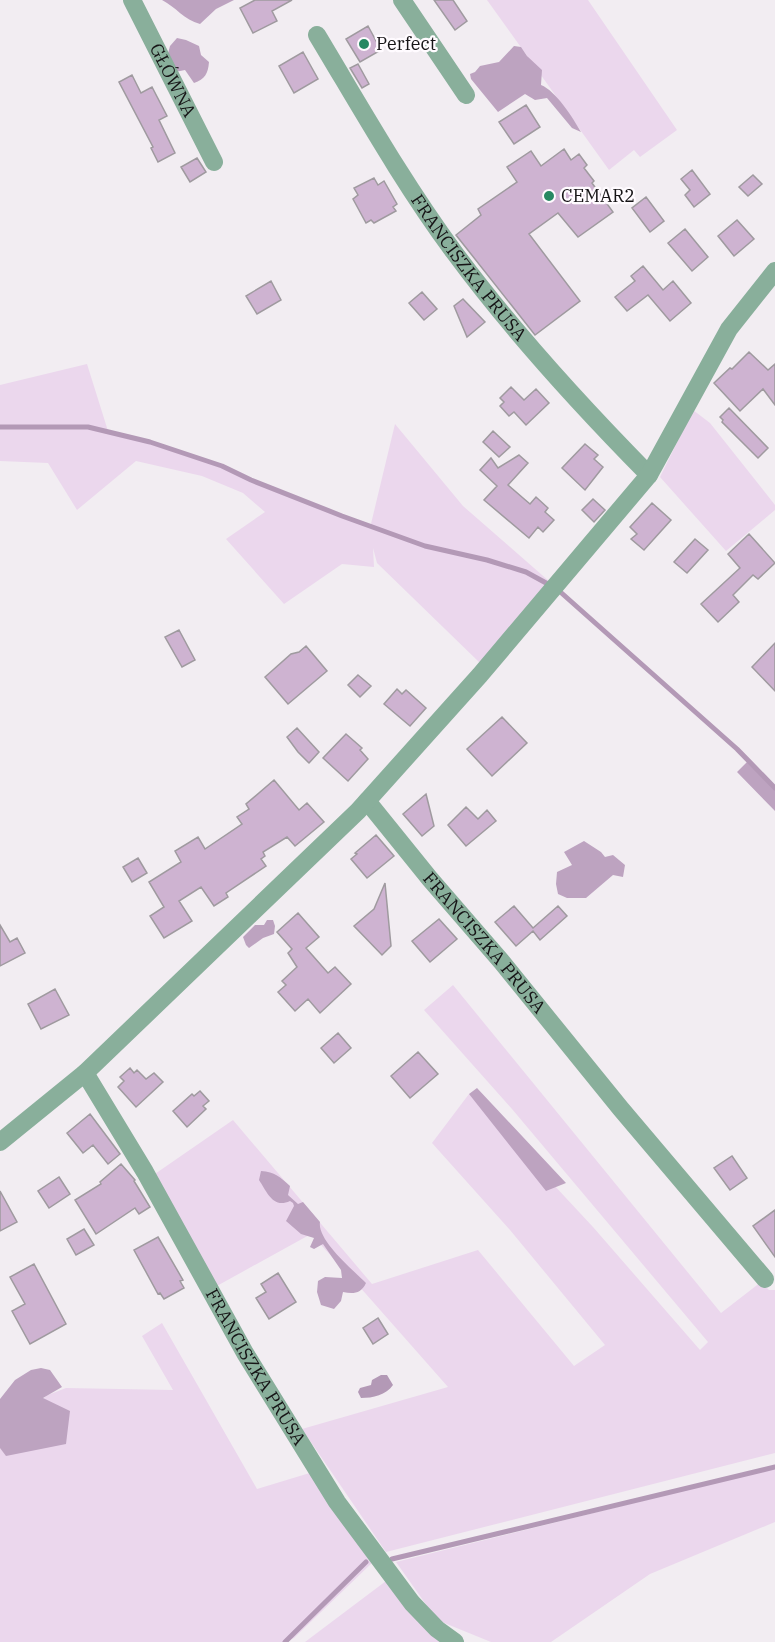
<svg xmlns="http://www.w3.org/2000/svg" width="775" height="1642" font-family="'IBM Plex Serif',serif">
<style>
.green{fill:#ebd7ed}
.forest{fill:#bda3c0}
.water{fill:#b399b6}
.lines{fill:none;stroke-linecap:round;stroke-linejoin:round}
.stream{stroke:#b399b6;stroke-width:5}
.building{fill:#ceb3d1;stroke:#9f9a9f;stroke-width:1.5}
.minor{stroke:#89af9b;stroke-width:18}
.poi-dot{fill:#278862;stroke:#fffbff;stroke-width:2}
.labels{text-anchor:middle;stroke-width:4.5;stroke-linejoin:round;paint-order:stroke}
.poi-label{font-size:18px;fill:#161416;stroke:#fffbff;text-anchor:start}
.street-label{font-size:18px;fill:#161416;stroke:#fffbff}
</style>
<rect width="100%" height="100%" fill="#f2edf2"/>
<!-- green -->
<path class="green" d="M487,0H588L677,130L640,157L634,150L609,170Z
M87,364L108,431L194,457L369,526L370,528L395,424L463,506L550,582L480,663L377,563L373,548L374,567L342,564L284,604L226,539L265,512L243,493L202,476L136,461L77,510L48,463L0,461V385Z
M693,410L710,423L775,505V510L726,551L660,477Z
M453,985L721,1313L761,1282L769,1290H775V1453L386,1552L302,1429L448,1387L366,1294L311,1234L215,1287L152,1176L233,1120L372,1284L478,1250L574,1366L605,1345L510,1230L432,1143L469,1094L593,1227L700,1350L708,1342L512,1109L424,1010Z
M162,1323L257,1489L313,1472L374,1561L294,1638L285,1642H0V1429L48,1395L66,1388L173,1390L142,1336Z
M775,1468V1522L650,1574L551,1642H491L437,1620L396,1562Z
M386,1581L441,1642H305Z"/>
<!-- forest -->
<path class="forest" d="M162,0H234L216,9L200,24C184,20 176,7 162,0Z
M177,38L186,40L199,46L201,55L209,62C208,74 205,79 194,83L185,70L175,72L167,57L170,46Z
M514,46L521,47L527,56L542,70L541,85C556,91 573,118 581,132L572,128L547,98L535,100L525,94L498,112L471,79L470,74L475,72L480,66L499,62Z
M748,761L775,788V811L737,772Z
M584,841L601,852L605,857L613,855L625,865L623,877L613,875L586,898H567L558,894L556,884L557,872L572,865L564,852Z
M267,920H273L275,926L274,934L263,938L249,948L246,945L243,937L255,925H264Z
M477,1088L566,1183L546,1191L469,1094Z
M261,1171C275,1172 280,1177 290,1186L288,1195L298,1204L303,1202L320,1222C317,1240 353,1270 366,1283C361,1294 353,1294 343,1292L341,1301L334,1309L321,1305L317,1292L318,1281L325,1277L342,1278L341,1270L323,1244L314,1249L310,1247L314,1238L301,1234L286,1221L294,1206L293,1203L290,1201C273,1209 267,1192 259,1180Z
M41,1368L50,1370L62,1387L43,1398L70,1411L66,1444L6,1456L0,1448V1399L15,1380L31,1370Z"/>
<!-- water -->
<path class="water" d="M381,1375H387L393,1385C386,1395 373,1398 361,1398L358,1392L360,1388L371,1385L372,1380Z"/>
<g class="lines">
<!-- stream -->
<path class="stream" d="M0,427H88L150,442L222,466L251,480L342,516L425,546L487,560L526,572L557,589L737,749L775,788
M392,1559L775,1467
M285,1642L366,1562"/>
</g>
<!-- building -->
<path class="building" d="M255,0H292L272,11L277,21L253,33L240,8Z
M434,0H453L467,21L455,30Z
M368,26L381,50L360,62L346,39Z
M303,52L318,79L294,93L279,66Z
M358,64L369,84L362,88L350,68Z
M132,75L141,93L152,87L167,116L159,120L175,153L158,162L151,148L153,147L119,82Z
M526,105L540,127L514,144L499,122Z
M564,149L571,160L579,154L587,165L584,168L594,181L592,183L613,212L578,237L558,213L529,234L580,301L535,335L456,235L481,215L478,209L517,182L507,167L531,151L541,166Z
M197,158L206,172L190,182L181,167Z
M692,170L710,194L694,207L685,195L690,190L681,179Z
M753,175L762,184L748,196L739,187Z
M374,178L378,185L384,181L397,204L393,207L396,211L374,223L371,220L366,223L353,199L358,195L354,188Z
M646,197L664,221L650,232L632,208Z
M737,220L754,239L734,256L718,236Z
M685,229L708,257L692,271L668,243Z
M643,266L663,290L673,281L691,303L670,321L648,295L627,311L615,297L635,281L631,276Z
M271,281L281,300L257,314L246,296Z
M422,292L437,309L424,320L409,303Z
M463,299L485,322L467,337L454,306Z
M749,352L768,370L775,364V405L763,389L740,411L714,383L730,368L732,369Z
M511,387L524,400L536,389L549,403L526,425L514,412L509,416L500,406L504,402L500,398Z
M729,408L768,448L758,458L722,422L723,420L720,417Z
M493,431L510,447L499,457L483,442Z
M585,444L598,455L594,459L603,467L585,490L562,468Z
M519,455L528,463L508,485L530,504L536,497L548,508L545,512L554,520L543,532L538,527L529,538L484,500L497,486L480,470L491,458L498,468Z
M593,499L605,510L594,522L582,510Z
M652,503L671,520L644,550L631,539L637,534L630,527Z
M749,534L775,563L758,579L753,575L733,595L739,602L718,622L701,604L740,568L728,554Z
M695,539L708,550L687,573L674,562Z
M179,630L195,660L182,667L165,637Z
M775,643V691L752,667Z
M306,646L327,671L288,704L265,677L291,654L299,652Z
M358,675L371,686L360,697L348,685Z
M397,689L402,694L406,690L426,708L410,726L384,704Z
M502,717L527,743L492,776L467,749Z
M297,728L319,752L309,763L298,752L287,737Z
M346,734L362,748L360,750L368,759L348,781L323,758Z
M274,780L299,810L307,803L324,822L295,846L287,837L263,852L265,856L261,859L266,866L226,893L228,897L214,906L201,887L179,901L192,921L164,938L150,916L164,907L149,882L181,862L175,851L198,837L205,849L242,824L237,817L249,809L246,804Z
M426,794L434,826L422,836L403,814Z
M466,807L478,819L487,810L496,821L466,846L448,825Z
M376,835L394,856L367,878L351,859L357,854L355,853Z
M138,858L147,873L132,882L123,867Z
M385,883L391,946L382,955L354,926L374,909Z
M514,906L533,928L558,906L567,916L540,940L533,931L516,946L495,922Z
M298,913L319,937L306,948L328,973L335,967L351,984L320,1013L308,999L295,1011L278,992L286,985L282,981L297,967L288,953L292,949L277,932Z
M439,919L457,939L430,962L412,941Z
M0,925L10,942L17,938L25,953L0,966Z
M55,989L69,1015L41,1029L28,1004Z
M338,1033L351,1048L334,1063L321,1048Z
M418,1052L438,1074L410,1098L391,1076Z
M130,1068L134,1073L137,1070L146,1079L154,1073L163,1082L136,1107L118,1087L124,1081L120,1077Z
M200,1091L209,1101L203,1106L206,1109L187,1127L173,1111L192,1094L194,1096Z
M90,1114L120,1154L108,1164L93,1145L83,1153L67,1133Z
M732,1156L747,1178L730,1190L714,1168Z
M121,1164L135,1180L134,1181L150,1207L139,1214L135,1208L96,1234L75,1200L101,1184L100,1182Z
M59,1177L70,1194L49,1208L38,1191Z
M0,1191L17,1222L0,1231Z
M775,1210V1257L753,1226Z
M84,1229L94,1245L76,1255L67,1239Z
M158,1237L183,1280L180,1281L184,1288L164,1299L160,1293L158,1294L134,1250Z
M34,1264L66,1324L30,1344L12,1311L25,1304L10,1277Z
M278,1273L296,1302L269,1319L256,1298L266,1292L261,1284Z
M378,1318L388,1334L373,1344L363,1328Z"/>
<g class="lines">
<!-- minor -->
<g class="minor">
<path id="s1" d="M132,0L214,162"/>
<path d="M402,0L466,95"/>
<path id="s2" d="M317,35C361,108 403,183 454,252C513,332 580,405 649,475"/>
<path id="s3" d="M367,801L430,879L501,961L621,1109L765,1279"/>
<path id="s4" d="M85,1073L145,1172L245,1353L337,1502L412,1603L437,1629L455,1642"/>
<path d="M0,1142L85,1073L358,811L480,675L649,475L729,329L775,271"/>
</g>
</g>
<!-- markers -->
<g class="poi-dot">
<circle cx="364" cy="44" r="6"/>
<circle cx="549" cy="196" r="6"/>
</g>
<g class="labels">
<!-- poi labels -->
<g class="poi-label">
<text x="376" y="50">Perfect</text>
<text x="561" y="202">CEMAR2</text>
</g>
<!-- street labels -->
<g class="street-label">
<text dy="6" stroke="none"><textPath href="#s1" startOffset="90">GŁÓWNA</textPath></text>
<text dy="6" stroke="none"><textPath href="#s2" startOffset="278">FRANCISZKA PRUSA</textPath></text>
<text dy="6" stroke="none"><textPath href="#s3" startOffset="184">FRANCISZKA PRUSA</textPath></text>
<text dy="6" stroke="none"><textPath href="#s4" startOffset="340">FRANCISZKA PRUSA</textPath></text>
</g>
</g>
</svg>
